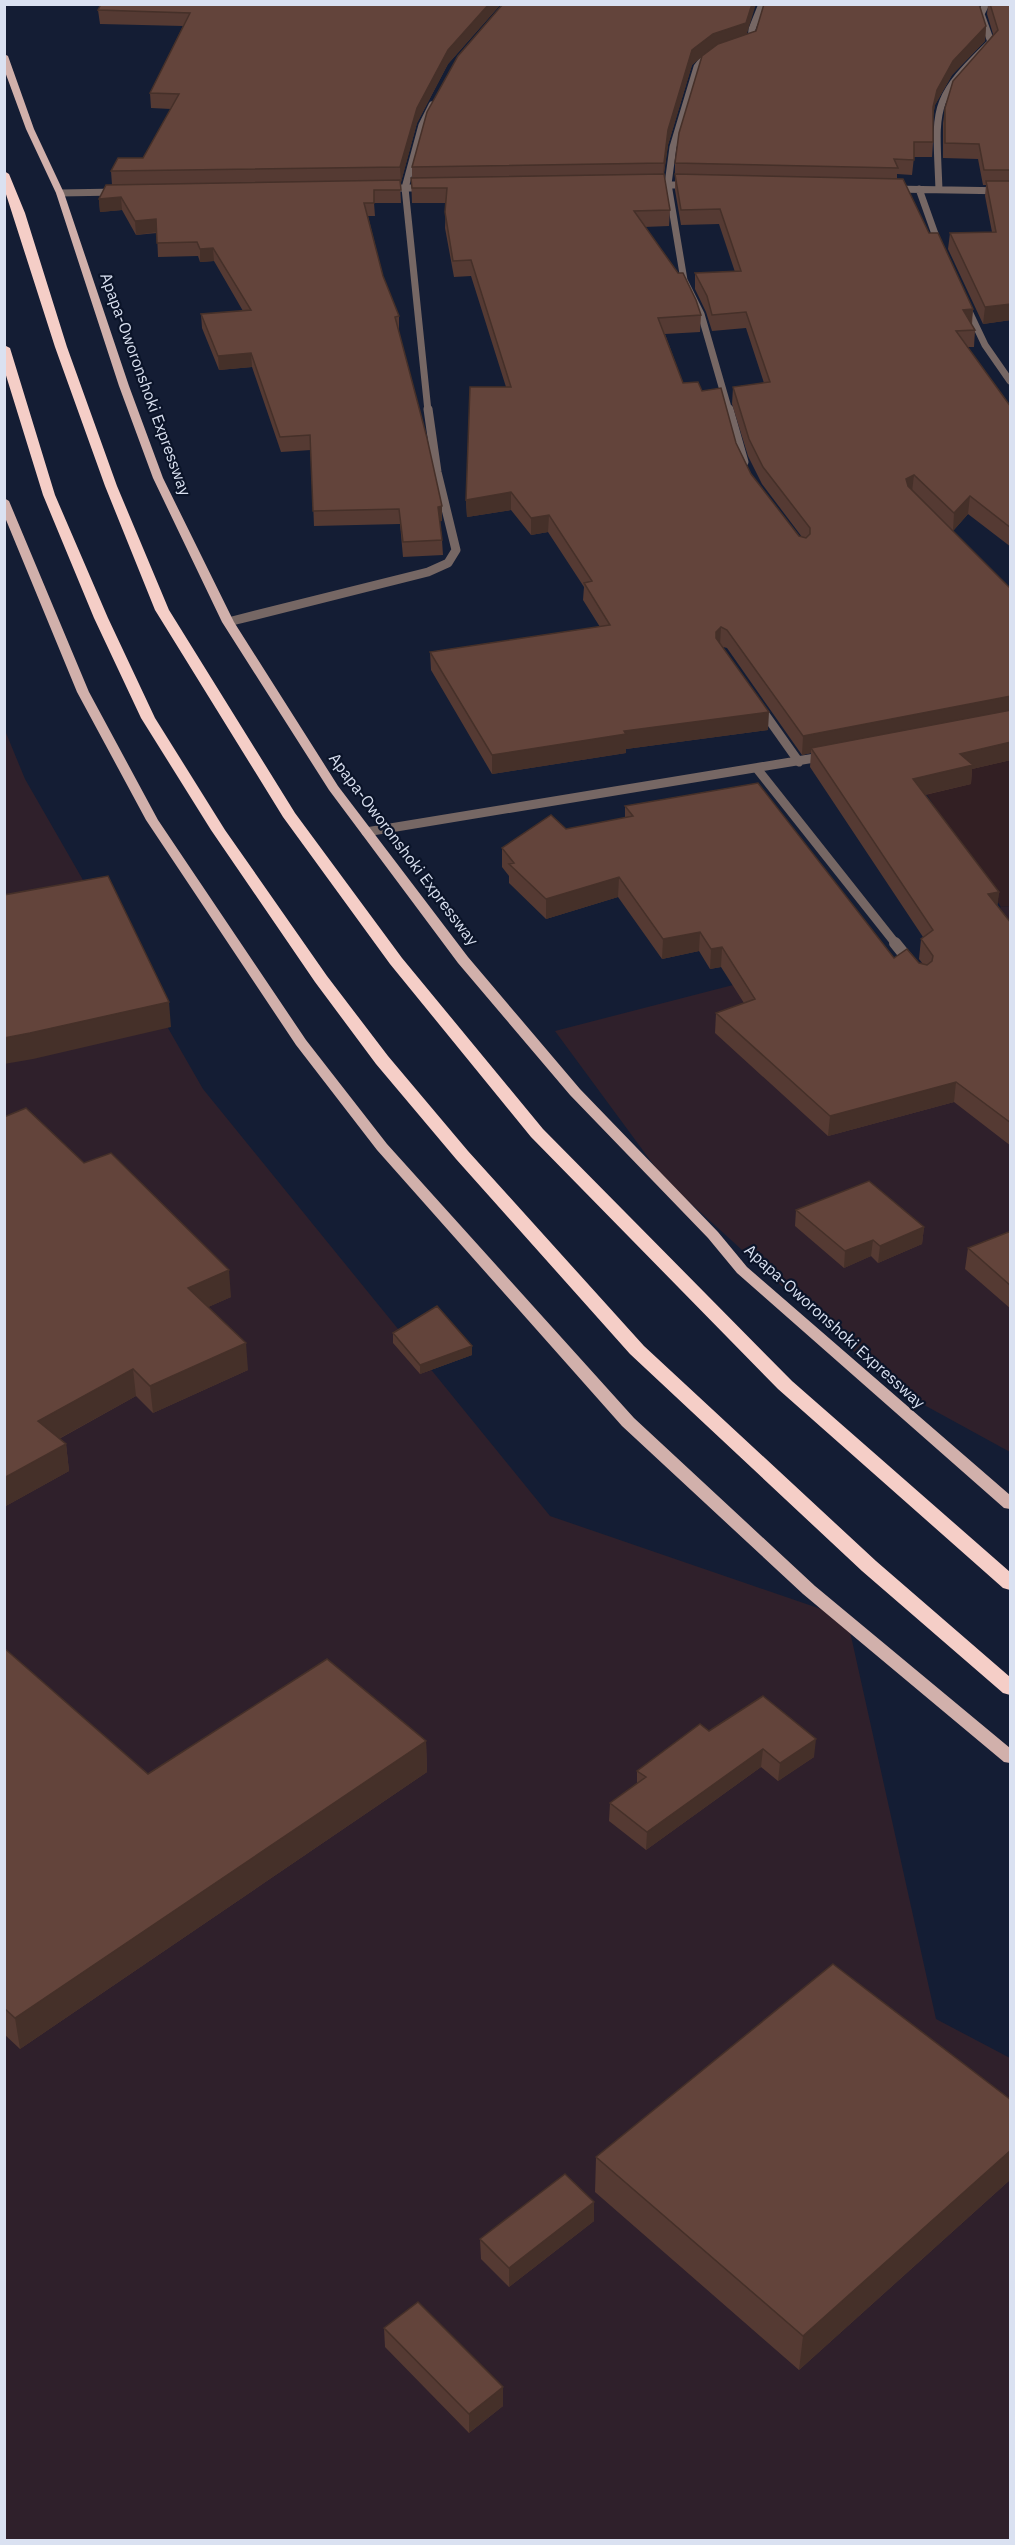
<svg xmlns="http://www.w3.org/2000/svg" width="1015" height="2545" font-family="'IBM Plex Sans',sans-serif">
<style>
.industrial{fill:#2f202b}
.education{fill:#321f23}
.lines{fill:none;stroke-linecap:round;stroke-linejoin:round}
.street-far2{stroke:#766764;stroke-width:7}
.street-far1{stroke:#766764;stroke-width:9}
.street{stroke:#766764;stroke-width:12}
.primary{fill:#d1b0ab;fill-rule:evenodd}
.highway{fill:#f5cec7;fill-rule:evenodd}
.wall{fill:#553a33;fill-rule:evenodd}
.shaded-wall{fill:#453029}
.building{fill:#63443b;stroke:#453029;stroke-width:1.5}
.labels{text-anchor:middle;stroke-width:4.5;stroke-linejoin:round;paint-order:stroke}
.street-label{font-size:16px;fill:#dae1f1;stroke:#0b1429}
</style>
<rect width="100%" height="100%" fill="#141d34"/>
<!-- industrial -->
<path class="industrial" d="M4,728L25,779L203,1089L550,1516L847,1618L936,2019L1010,2058V2540H5Z
M1010,906V1452L895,1389L664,1179L555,1031L814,964L935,962L1001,907Z"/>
<!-- education -->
<path class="education" d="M1010,712V906L1001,907L888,736Z"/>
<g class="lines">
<!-- street-far2 -->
<path class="street-far2" d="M744,43L751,41L752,29L762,4
M713,53L704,58L697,67L673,147L668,184L684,280L701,314L729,411
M649,185H691
M385,188H427
M892,189L1010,191
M919,189L940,248
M939,190C936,107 929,102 991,42L981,14L986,4
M60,193L118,192
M966,305L985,345L1010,381
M428,411L405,188L422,125L432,105"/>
<!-- street-far1 -->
<path class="street-far1" d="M729,409L744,462
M228,622L428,572L448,563L456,550L437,472L428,409
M760,707L799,762
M758,770L896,944
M366,832L827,756"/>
<!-- street -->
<path class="street" d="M895,943L912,964"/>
<!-- primary -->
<path class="primary" d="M4,54L8,56L34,129L64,193L129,386L163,478L234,622L338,786L468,957L580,1089L718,1232L747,1267L1010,1495V1509L1004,1508L737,1273L708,1238L570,1095L458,963L329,790L222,622L153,478L119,386L56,193L26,129L4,69Z
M4,498L9,501L89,692L158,820L306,1040L387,1144L634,1418L815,1586L1010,1748V1763L1004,1762L803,1594L622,1426L377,1150L296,1045L146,820L77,692L4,515Z"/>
<!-- highway -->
<path class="highway" d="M4,171L9,174L25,213L67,347L117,486L169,610L295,813L402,958L543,1129L792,1381L1010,1572V1590L1003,1588L778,1389L531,1137L390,964L283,817L155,610L105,486L55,347L4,188Z
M4,345L10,348L55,495L108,618L155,718L225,830L327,976L388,1056L468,1151L644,1346L876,1561L1010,1677V1695L1003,1693L862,1571L630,1354L456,1159L376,1064L315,982L211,830L141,718L94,618L43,495L4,369Z"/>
</g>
<!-- wall -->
<path class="wall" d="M501,4L448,64L417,123L401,182H400L401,203H374L375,216H368L383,276L399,316V330H398L442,521H440L442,540L443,555L403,557L400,524L314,526L311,450L281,452L252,367L219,370L202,328L201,314L243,311L214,261L200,262L198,256L158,257L157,233L136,235L122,210L100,212L99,199L112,185L111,171L143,158L171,109L151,108L150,93L183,26L100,24L98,10Z
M980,4L979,6L986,26L985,41L952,75L935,105L933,116V142L932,157H914L912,175L897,174V179L973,309L972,325L975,330L974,347H967L1011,407V547L968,514L953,531L938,516L1011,589V760L972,769L971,784L925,795L999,892L997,905L1011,923V1146L954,1102L828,1136L715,1033L716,1013L744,1003L721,967L710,969L699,951L662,959L618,897L546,919L509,883V876L502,867V848L566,829L625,818V806L894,958L923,964L919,959L921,939L923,937L810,767L811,753L802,755L727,648L723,647L768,730L626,749V753L492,774L431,670L430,652L600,627L583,600L584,587L548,532L531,535L511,510L467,517L466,500L506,387L471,276L454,277L445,228L446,203H412L411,178H412V167L747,34ZM702,56L675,163V190L681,225L719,224L735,272L695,273V289L706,312L712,331L746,328L764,383L733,387L732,404L748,456L762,484L802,537L799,536L751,474L736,443L702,391L683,383L665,334L700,332L701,315L644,227L669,226L670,210L664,174L668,145L692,65Z
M988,4H1011V320L983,324L948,249L950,233L992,232L985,196L986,185H983L978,159L943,158V123L945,108L993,34L987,14Z
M84,1163L231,1297L208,1307L248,1370L153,1413L136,1396L59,1439L66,1444L69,1471L4,1507Z
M796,1210L924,1227L922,1244L878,1263L871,1256L844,1268L795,1226Z
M1011,1231V1309L965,1269L968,1248Z
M393,1333L472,1355L420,1374L393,1343Z
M4,1648L148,1774L426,1741L427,1772L20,2049L4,2034Z
M709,1731L814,1757L778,1781L761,1767L646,1850L609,1821L610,1803L637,1783V1771Z
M1011,2100V2179L799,2370L595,2192L596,2157Z
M594,2202V2221L509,2287L481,2259L480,2239Z
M384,2328L503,2387V2406L469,2433L385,2347Z"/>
<!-- shaded-wall -->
<path class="shaded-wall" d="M489,4H501L448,64L417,123L401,182L400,167L417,108L448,50Z
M752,4H756L746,37L713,48L692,65L668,145L663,178L664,163L668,130L692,50Z
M986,26L985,41L952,75L935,105L932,122L933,107L937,90L953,61Z
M121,197L122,210L100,212L99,199Z
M156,219L157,232L136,235L135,221Z
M213,248L214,261L200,262V249Z
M1011,304V320L983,324L985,307Z
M973,309L971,325L963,310Z
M251,353L252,367L219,370L218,356Z
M914,475L912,492L905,497L906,479Z
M511,492V510L467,517L466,500Z
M970,496L968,514L953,531L954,513Z
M442,506V521L438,522V507Z
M549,515L548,532L531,535V518Z
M721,627L720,645L715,650L716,632Z
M1011,696L1009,714L811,748V753L802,755L803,736Z
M769,712L768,730L626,749V753L492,774V755L624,731Z
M1011,742V760L972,769L971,784L911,798L913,779L960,754Z
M619,877L618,897L546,919V899Z
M999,892L997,911L988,894Z
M700,932L699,951L662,959L663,939Z
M722,947L721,967L710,969L711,949Z
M169,1002L171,1027L33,1059L4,1064V1038Z
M956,1082L954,1102L828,1136L830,1116Z
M924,1227L922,1244L878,1263L880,1246Z
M873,1240L871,1256L844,1268L845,1251Z
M229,1270L231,1297L190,1315L188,1288Z
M246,1343L248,1370L153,1413L150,1386Z
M472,1346V1355L420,1374V1365Z
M133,1369L136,1396L42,1448L38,1421Z
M66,1444L69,1471L4,1507V1478Z
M816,1739L814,1757L778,1781L780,1763Z
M426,1741L427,1772L20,2049L15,2018Z
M763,1749L761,1767L646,1850L647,1832Z
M1011,2150V2179L799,2370L803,2336Z
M594,2202V2221L509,2287V2268Z
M503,2387V2406L469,2433V2414Z"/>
<!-- building -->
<path class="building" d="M101,4H489L448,50L417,108L400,167L111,171L118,158H143L179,94L150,93L190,13L98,10Z
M503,4H752L746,23L713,34L692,50L668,130L664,163L412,167L427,112L458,56Z
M764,4H979L986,26L953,61L937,90L933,107V142H914V160L894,159L898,168L675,163L679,133L702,56L718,44L756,31Z
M990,4H1011V170H984L979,144L945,143V108L953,81L998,30Z
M664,174L670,210L634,211L678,273H683L696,300L701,315L658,318L683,383L698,382L702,391L721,388L736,443L751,474L799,536L806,538L810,534V528L763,467L749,439L733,387L770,382L746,312L712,315L707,296L695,273L741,271L720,209L681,210L675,174L903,179L929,233H938L973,309L963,310L975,330L956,331L1011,407V528L970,496L954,513L914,475L906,479L908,486L1011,589V696L803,736L727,630L721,627L716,632V638L769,712L624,731L626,734L492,755L430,652L610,625L584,583L592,581L549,515L531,518L511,492L466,500L470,387H511L471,260L453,261L445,212L447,188H412L411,178Z
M400,180L401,190H374V203H364L383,276L399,316L395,317L427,438L442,506L438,507L442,540L403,542L399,509L313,511L310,435L280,437L251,353L218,356L201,314L251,310L213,248L200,249L197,242L157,243L156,219L135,221L121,197L99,199L106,185Z
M986,181H1011V304L985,307L950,233L996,232Z
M1011,710V742L960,754L973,765L913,779L999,892L988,894L1011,923V1123L956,1082L830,1116L716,1013L755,999L722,947L711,949L700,932L663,939L619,877L546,899L509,864L514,863L502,848L551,815L566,829L633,816L625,806L758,783L894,958L907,949L919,963L927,965L932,961L933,956L921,939L933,930L811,748Z
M108,876L169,1002L30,1033L4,1038V895Z
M26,1108L84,1163L111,1153L229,1270L188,1288L246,1343L150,1386L133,1369L38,1421L66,1444L4,1478V1117Z
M869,1181L924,1227L880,1246L873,1240L845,1251L796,1210Z
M1011,1231V1286L968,1248Z
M437,1306L472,1346L420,1365L393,1333Z
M4,1648L148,1774L327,1659L426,1741L15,2018L4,2008Z
M763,1696L816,1739L780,1763L763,1749L647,1832L610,1803L646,1777L637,1771L700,1724L709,1731Z
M833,1964L1011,2100V2150L803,2336L596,2157Z
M565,2174L594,2202L509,2268L480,2239Z
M418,2302L503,2387L469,2414L384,2328Z"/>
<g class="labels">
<!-- street labels -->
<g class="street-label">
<text transform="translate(146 384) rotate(70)" y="6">Apapa-Oworonshoki Expressway</text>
<text transform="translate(404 849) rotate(53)" y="6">Apapa-Oworonshoki Expressway</text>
<text transform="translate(835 1326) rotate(42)" y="6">Apapa-Oworonshoki Expressway</text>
</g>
</g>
<!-- border -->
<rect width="1015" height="2545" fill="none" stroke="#dae1f1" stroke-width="12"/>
</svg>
